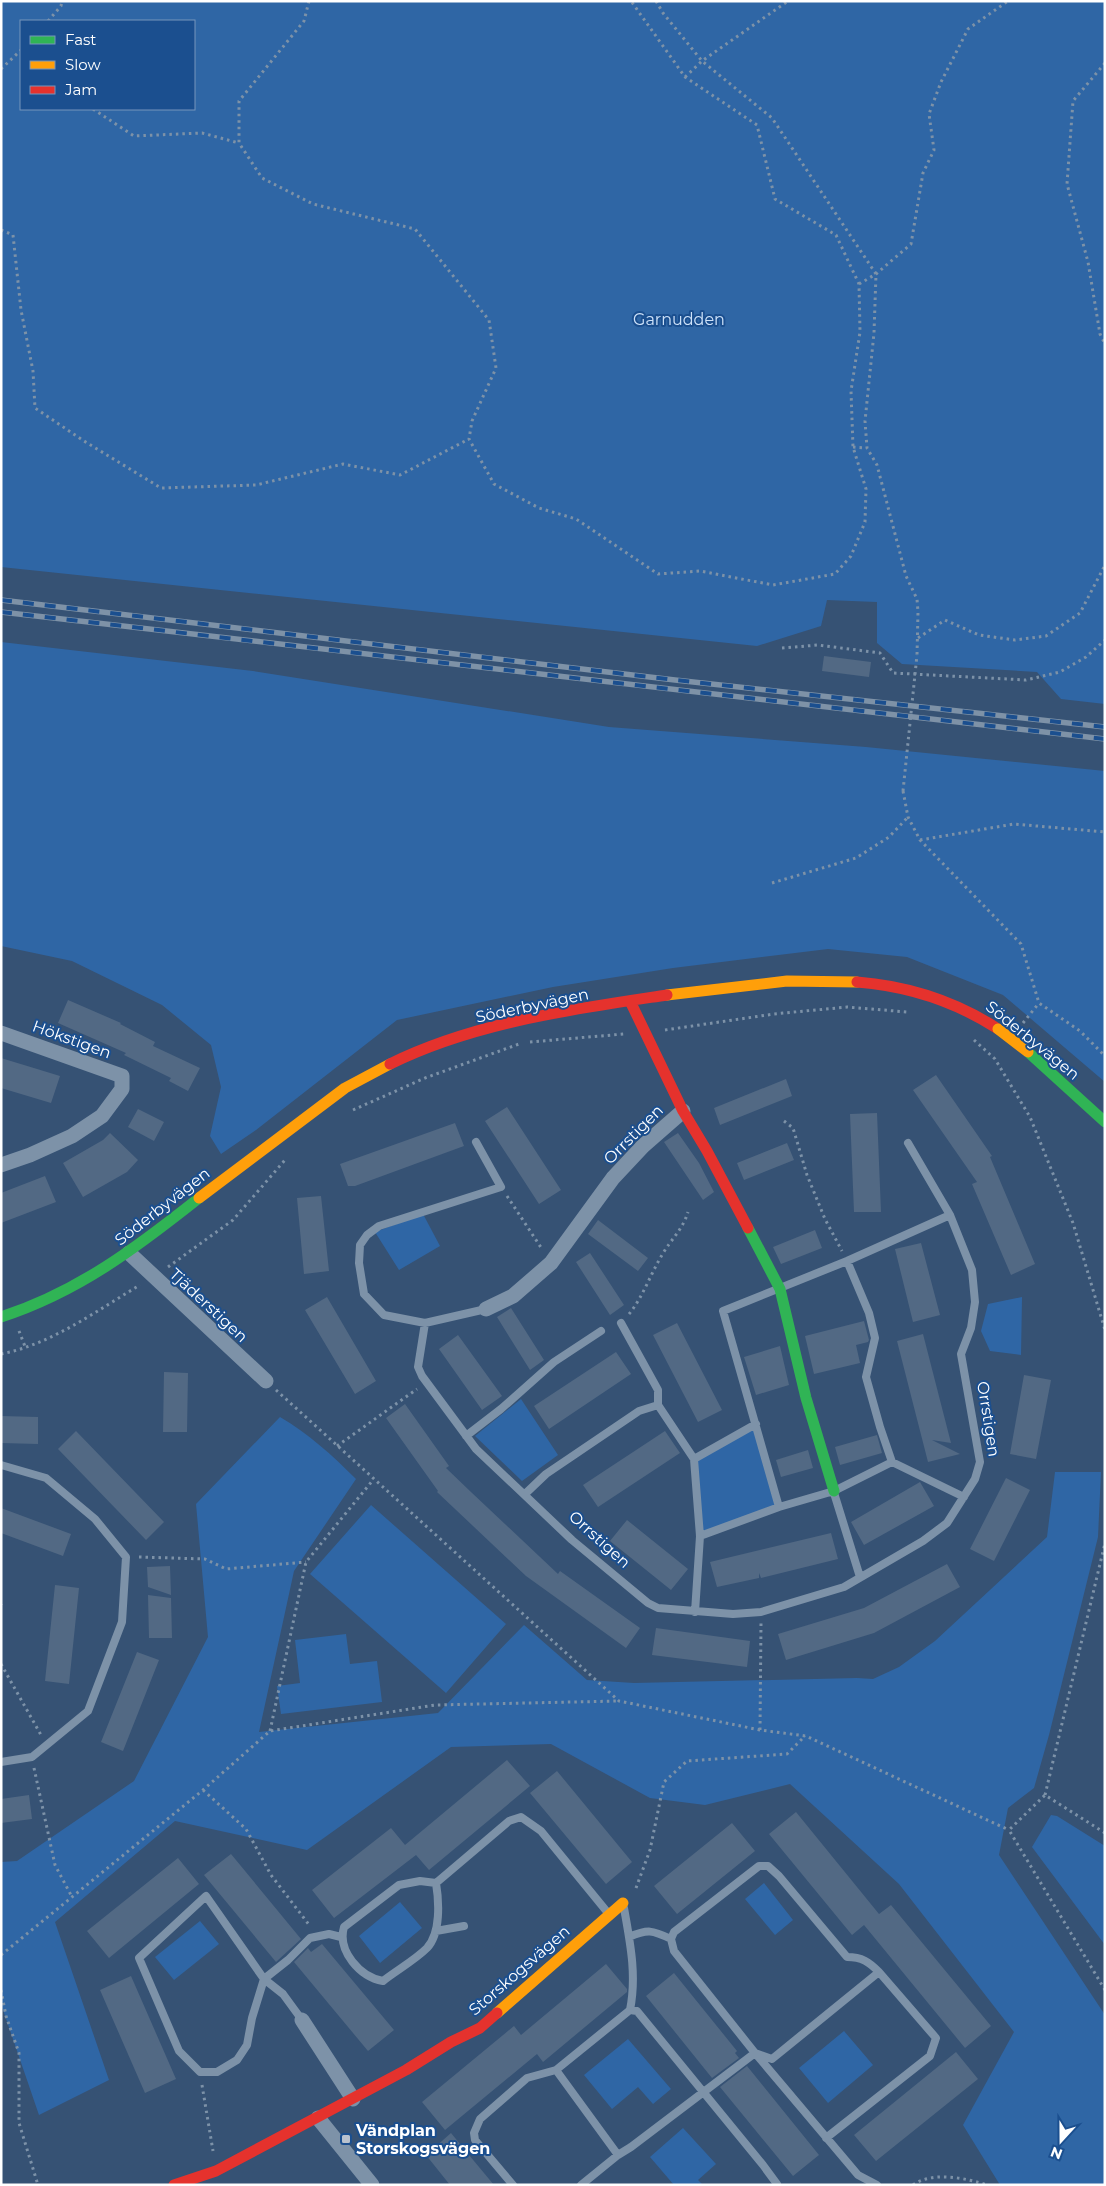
<svg xmlns="http://www.w3.org/2000/svg" width="1106" height="2186" font-family="Montserrat,sans-serif">
<style>
.green{fill:#2f66a5;fill-rule:evenodd}
.building{fill:#526984}
.lines{fill:none;stroke-linecap:round;stroke-linejoin:round}
.path{stroke:#7d92a8;stroke-width:3;stroke-dasharray:2.5 4;stroke-linecap:butt}
.lane{stroke:#7d92a8;stroke-width:8}
.street{stroke:#7d92a8;stroke-width:15}
.fast{stroke:#30b455;stroke-width:11}
.slow{stroke:#ff9f0a;stroke-width:11}
.jam{stroke:#e5322d;stroke-width:11}
.rail-casing{stroke:#7e92a7;stroke-width:5.5}
.rail{stroke:#1b4f8f;stroke-width:4;stroke-dasharray:11;stroke-linecap:butt}
.path-bridge{stroke:#7d92a8;stroke-width:3;stroke-dasharray:2.5 4;stroke-linecap:butt}
.slow-bridge{stroke:#ff9f0a;stroke-width:11}
.poi-dot{fill:#b9c2ce;stroke:#1b4f8f;stroke-width:2}
.labels{text-anchor:middle;stroke-width:4;stroke-linejoin:round;paint-order:stroke}
.park-label{font-size:16px;fill:#cfe3fa;stroke:#1b4f8f}
.street-label{font-size:16px;fill:#fff;stroke:#1b4f8f}
.poi-label{font-size:16px;font-weight:bold;fill:#fff;stroke:#1b4f8f;text-anchor:start}
</style>
<rect width="100%" height="100%" fill="#365274"/>
<!-- green -->
<path class="green" d="M1,1H1105V704L1061,699L1037,672L902,664L877,643V602L827,600L821,626L757,646L1,567ZM21,21H194V109H21Z
M1,642L253,671L609,727L866,747L1105,771V1082L1003,995L907,957L828,949L673,968L553,987L397,1020L256,1130L221,1154L210,1136L221,1087L211,1045L162,1005L72,961L1,946Z
M423,1214L440,1246L399,1270L375,1232Z
M1022,1297L1021,1355L990,1351L981,1331L988,1304Z
M521,1399L558,1455L522,1481L475,1436Z
M280,1417C309,1434 332,1455 356,1479L294,1571L259,1732L438,1713L524,1625L587,1680L634,1683L857,1678L873,1679L899,1667L935,1641L1047,1537L1055,1472H1101L1098,1537L1049,1735L1034,1788L1008,1808L999,1855L1105,2015V2185H1000L963,2125L1014,2032L899,1884L790,1784L705,1805L650,1798L551,1744L451,1747L307,1850L175,1821L55,1922L109,2080L39,2115L1,2004V1862L17,1861L134,1781L208,1637L196,1504Z
M756,1424L779,1507L700,1536L694,1459Z
M371,1505L506,1624L446,1693L310,1574Z
M346,1634L350,1664L377,1661L382,1702L281,1714L277,1686L300,1683L295,1640Z
M1051,1815L1057,1816L1105,1846V1945L1032,1847Z
M764,1883L793,1920L775,1935L745,1899Z
M400,1902L422,1928L380,1963L359,1936Z
M200,1921L219,1944L174,1980L155,1957Z
M844,2031L873,2065L828,2103L799,2068Z
M628,2039L671,2089L653,2104L638,2087L612,2109L584,2075Z
M683,2128L716,2164L698,2180L703,2185H674L650,2157Z"/>
<!-- building -->
<path class="building" d="M824,656L871,662L869,677L822,671Z
M68,1000L121,1023L120,1024L155,1042L153,1046L200,1068L188,1091L169,1081L171,1078L124,1055L126,1053L58,1023Z
M1,1058L60,1076L51,1103L1,1088Z
M936,1075L992,1156L990,1157L1035,1264L1011,1275L972,1184L977,1182L913,1090Z
M786,1079L792,1096L720,1125L714,1108Z
M507,1107L561,1190L539,1204L485,1121Z
M138,1109L164,1122L154,1141L128,1127Z
M877,1113L881,1212H854L850,1114Z
M455,1123L464,1146L355,1186H348L340,1164Z
M110,1133L138,1160L127,1172L83,1197L63,1163L103,1140Z
M678,1133L699,1163L714,1192L703,1200L664,1142Z
M787,1143L794,1160L744,1180L737,1163Z
M45,1176L56,1202L1,1223V1193Z
M321,1196L329,1271L304,1274L297,1198Z
M598,1220L648,1258L638,1271L588,1234Z
M815,1230L822,1248L781,1264L773,1247Z
M921,1243L940,1315L913,1322L895,1249Z
M590,1253L624,1305L610,1315L576,1262Z
M327,1297L376,1381L355,1394L305,1310Z
M511,1308L544,1360L530,1370L497,1317Z
M864,1321L869,1340L868,1342L856,1345L860,1363L814,1374L805,1336Z
M677,1323L722,1410L698,1422L653,1335Z
M923,1334L951,1443L932,1440L960,1454L928,1462L897,1341Z
M458,1335L502,1396L482,1410L439,1349Z
M780,1346L789,1385L756,1395L744,1357Z
M616,1352L631,1374L549,1429L534,1406Z
M164,1372L188,1373L187,1432H163Z
M1024,1375L1051,1380L1036,1459L1010,1454Z
M405,1404L449,1466L446,1468L471,1492L558,1574L560,1571L640,1628L626,1648L526,1576L437,1492L438,1491L386,1418Z
M1,1416L38,1417V1444L1,1443Z
M76,1431L164,1522L146,1540L58,1449Z
M665,1431L680,1453L598,1507L583,1485Z
M877,1435L882,1453L840,1465L835,1447Z
M808,1450L813,1468L781,1477L776,1460Z
M1006,1478L1030,1490L994,1561L970,1549Z
M920,1482L934,1506L864,1545L851,1522Z
M1,1508L71,1534L63,1556L1,1533Z
M627,1520L688,1569L671,1590L610,1541Z
M831,1533L838,1559L761,1578L759,1573V1578L717,1587L710,1562Z
M947,1564L960,1587L874,1633L786,1660L778,1634L864,1608Z
M170,1566L171,1595L148,1587L147,1567Z
M55,1585L79,1588L69,1684L45,1681Z
M148,1595L171,1598L172,1638H149Z
M656,1628L750,1641L747,1667L652,1655Z
M137,1652L159,1660L123,1751L101,1742Z
M507,1760L530,1786L429,1870L416,1855L334,1918L312,1890L391,1828L405,1845Z
M557,1771L632,1862L606,1884L530,1793Z
M29,1795L32,1819L1,1823V1799Z
M796,1812L879,1914L891,1905L991,2026L965,2048L864,1925L852,1935L769,1834Z
M732,1823L755,1851L677,1914L654,1886Z
M231,1854L301,1939L276,1962L204,1875Z
M178,1858L199,1884L109,1958L87,1931Z
M322,1944L394,2030L368,2051L294,1962L308,1948L311,1952Z
M606,1964L627,1989V1992L543,2062L537,2054L445,2130L422,2102L514,2026L521,2035Z
M674,1973L737,2051L735,2053L739,2058L712,2078L646,1996Z
M131,1976L176,2079L145,2093L100,1990Z
M956,2052L978,2079L876,2161L854,2135Z
M747,2066L819,2155L793,2176L720,2087Z
M451,2133L469,2155L494,2185H450L426,2155Z"/>
<g class="lines">
<!-- path -->
<path class="path" d="M309,1L304,21L239,101V143L262,178L313,204L415,229L489,320L496,368L472,421L469,439L494,484L539,508L576,519L658,574L700,571L773,585L835,574L851,556L865,522L866,489L853,447L851,391L860,332L859,284L836,235L775,199L757,125L685,77L631,1
M656,1L663,13L702,61L772,118L876,274L874,333L865,421L867,448L877,465L906,576L917,599L918,612L917,655
M48,21L61,6L62,1
M1105,63L1073,101L1067,184L1088,262L1100,334L1105,344
M1,69L21,50
M685,77L702,61L788,1
M93,109L134,136L202,133L239,143
M1,230L13,235L21,310L33,371L35,408L84,441L161,488L256,485L343,464L400,475L469,439
M859,284L876,274L911,244L923,173L934,150L929,114L941,82L968,29L1008,1
M853,447L867,448
M918,638L945,620L979,635L1015,640L1046,636L1080,613L1105,565
M782,648L818,645L880,653L893,673L1026,680L1060,672L1086,657L1105,640
M903,791L908,817L920,840L1021,944L1039,1003L1080,1031L1105,1056
M920,840L1014,824L1105,832
M772,883L856,858L889,837L908,817
M1023,1023L1039,1003
M665,1030L774,1014L847,1007L907,1012
M974,1040L995,1059L1030,1117L1073,1223L1105,1330
M530,1042L624,1034
M353,1110L425,1078L519,1044
M784,1121L793,1128L807,1175L825,1219L842,1251
M507,1196L542,1249
M168,1267L233,1220L285,1160
M629,1314C643,1297 650,1275 662,1255C671,1239 682,1231 688,1212
M19,1331L26,1349
M1,1354C52,1344 96,1311 140,1285
M276,1390L619,1701L760,1730L806,1736L1009,1830
M337,1446L417,1389
M139,1557L205,1559L226,1569L306,1562
M1,1604V1605
M1,1664L41,1735
M760,1730L761,1623
M270,1731L306,1562L373,1480
M34,1768L55,1865L72,1897
M203,1790L246,1829L271,1875L310,1926
M1045,1795L1105,1543
M1105,1833L1045,1795L1009,1830L1105,1990
M636,1888L650,1850L664,1782L687,1761L787,1754L805,1736
M1,1955L203,1790L270,1731L435,1705L619,1701
M1,1990L6,2016L19,2053V2123L38,2185
M202,2085L213,2151
M913,2185C932,2171 966,2178 987,2185"/>
<!-- lane -->
<path class="lane" d="M476,1142L501,1187L379,1226L367,1235L360,1245L359,1263L364,1294L384,1315L425,1323L486,1309
M847,1261L869,1313L875,1338L866,1377L880,1427L892,1462L964,1497
M425,1323L418,1367L422,1376L476,1449L572,1540L648,1603L658,1608L733,1614L761,1612L844,1587L923,1541L947,1523L975,1479L980,1462L961,1354L971,1328L975,1302L972,1270L950,1215L908,1143
M621,1323L658,1390V1405L694,1459L700,1536L695,1612
M466,1436L501,1409L554,1362L601,1331
M694,1459L756,1424
M1,1465L46,1478L95,1519L126,1557L122,1622L88,1711L32,1757L1,1762
M834,1493L860,1577
M525,1494L546,1474L639,1411L658,1405
M779,1507L723,1311L847,1261L950,1215
M700,1536L779,1507L834,1491L892,1462
M436,1883C439,1901 441,1933 427,1948C415,1960 397,1970 383,1981C360,1977 337,1951 344,1927L399,1885L420,1881L436,1883L509,1821L521,1817L541,1831L608,1913
M624,1908C630,1942 637,1975 630,2010
M436,1931L464,1926
M629,1937C648,1929 652,1930 671,1939
M302,2020L283,1994L264,1979L206,1896L139,1958L179,2051L200,2072H217L237,2060L247,2045L252,2018L264,1979L288,1960L310,1938L329,1934L341,1937
M556,2070L618,2155
M826,2138L930,2056L936,2038L879,1972L772,2059L755,2053L858,2175L877,2185
M513,2185L475,2140L474,2133L480,2119L527,2078L556,2070L630,2010L637,2011L763,2165L777,2184L775,2185
M581,2185L618,2155L631,2147L755,2053L674,1951L671,1939L674,1932L759,1866H768L779,1876L847,1957C862,1957 869,1962 879,1972"/>
<!-- street -->
<path class="street" d="M1,1033L122,1076V1089L102,1116L72,1136L30,1155L1,1165
M129,1253L266,1381
M486,1309L513,1296L551,1263L613,1178L643,1146L683,1111
M302,2020L353,2099
M318,2118L372,2185"/>
<!-- fast -->
<path class="fast" d="M1028,1052L1105,1122
M748,1228L780,1289L806,1398L834,1491
M1,1317C78,1292 136,1248 199,1198"/>
<!-- slow -->
<path class="slow" d="M667,995L787,981L857,982
M199,1198L345,1088L390,1064
M497,2013L623,1903"/>
<!-- jam -->
<path class="jam" d="M857,982C908,986 955,1001 998,1029
M630,1001L683,1111L707,1151L748,1228
M390,1064C475,1022 574,1009 667,995
M174,2185L216,2171L406,2070L451,2042L480,2028L497,2013"/>
<defs>
<path id="rail" d="M1,600L675,680L1105,727
M1,612L1105,739"/>
</defs>
<!-- rail casing -->
<use href="#rail" class="rail-casing"/>
<!-- rail -->
<use href="#rail" class="rail"/>
<!-- path-bridge -->
<path class="path-bridge" d="M903,791L917,655"/>
<!-- slow-bridge -->
<path class="slow-bridge" d="M998,1029L1028,1052"/>
</g>
<!-- markers -->
<rect class="poi-dot" x="341" y="2134" width="10" height="10" rx="2.5"/>
<g class="labels">
<!-- park labels -->
<g class="park-label">
<text x="679" y="325">Garnudden</text>
</g>
<!-- street labels -->
<g class="street-label">
<text transform="translate(532 1005) rotate(-12)" y="6">Söderbyvägen</text>
<text transform="translate(72 1039) rotate(20)" y="6">Hökstigen</text>
<text transform="translate(1033 1040) rotate(39)" y="6">Söderbyvägen</text>
<text transform="translate(633 1134) rotate(-45)" y="6">Orrstigen</text>
<text transform="translate(162 1206) rotate(-38)" y="6">Söderbyvägen</text>
<text transform="translate(209 1305) rotate(43)" y="6">Tjäderstigen</text>
<text transform="translate(989 1419) rotate(81)" y="6">Orrstigen</text>
<text transform="translate(600 1539) rotate(42)" y="6">Orrstigen</text>
<text transform="translate(519 1970) rotate(-41)" y="6">Storskogsvägen</text>
</g>
<!-- poi labels -->
<g class="poi-label">
<text x="356" y="2136">Vändplan<tspan x="356" dy="18">Storskogsvägen</tspan></text>
</g>
</g>
<!-- border -->
<rect width="1106" height="2186" fill="none" stroke="#ffffff" stroke-width="5"/>
<!-- legend -->
<rect x="20" y="20" width="175" height="90" fill="#1b4f8f" stroke="#7695bc"/>
<rect x="30" y="36" width="25" height="8" fill="#30b455" stroke="#7695bc"/>
<text x="65" y="45" font-size="15" fill="#ffffff">Fast</text>
<rect x="30" y="61" width="25" height="8" fill="#ff9f0a" stroke="#7695bc"/>
<text x="65" y="70" font-size="15" fill="#ffffff">Slow</text>
<rect x="30" y="86" width="25" height="8" fill="#e5322d" stroke="#7695bc"/>
<text x="65" y="95" font-size="15" fill="#ffffff">Jam</text>
<!-- north arrow -->
<g transform="translate(1061 2141) rotate(201)" stroke="#1b4f8f" stroke-width="4" paint-order="stroke">
<path d="M0-4L9 19L0 12L-9 19Z" fill="#ffffff"/>
<text y="-8" font-size="14" font-weight="bold" text-anchor="middle" fill="#ffffff">N</text>
</g>
</svg>
